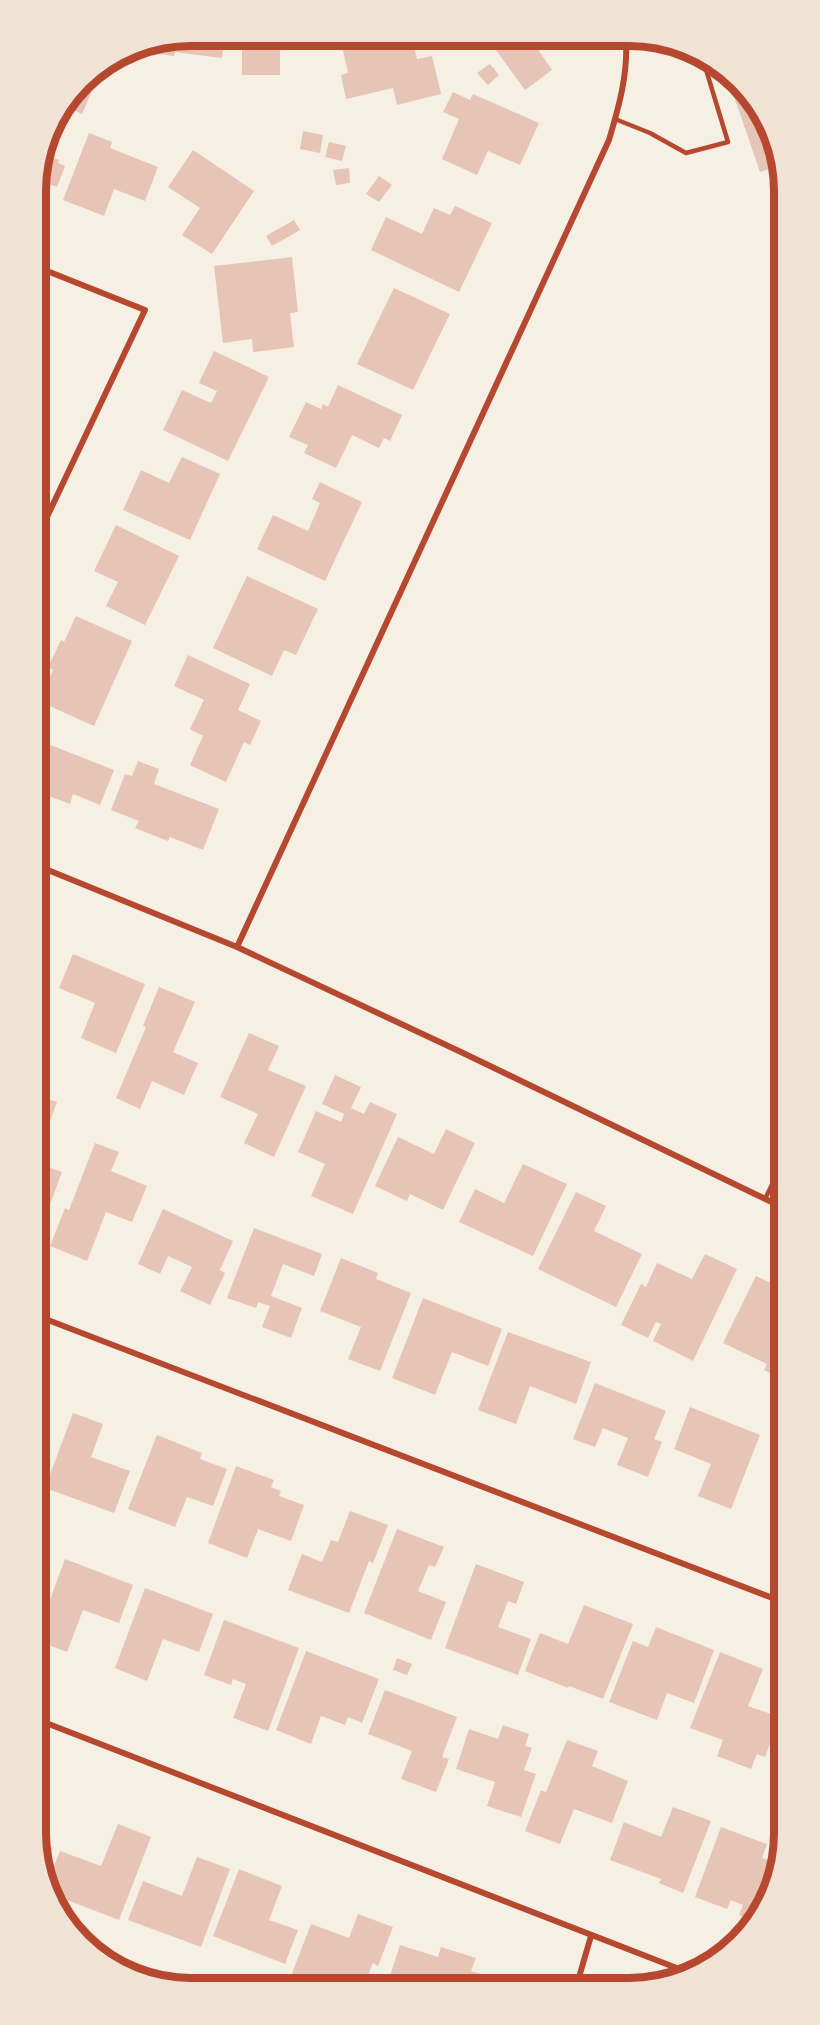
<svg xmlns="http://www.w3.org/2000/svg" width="820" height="2025" font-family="'Source Sans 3',sans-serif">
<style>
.building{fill:#e6c5b7}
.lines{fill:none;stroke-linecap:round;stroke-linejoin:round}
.service{stroke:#b5482f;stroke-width:4.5}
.minor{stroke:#b5482f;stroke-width:6}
.rim{fill:none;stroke:#b5482f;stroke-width:8}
</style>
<rect width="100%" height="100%" fill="#f6efe4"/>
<!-- building -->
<path class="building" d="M192,36H225L222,58L175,52L174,56L151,53L152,44Z
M242,36L280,37V75H242Z
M340,37H412L417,59L432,56L441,94L397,105L393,88L346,99L341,75L348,73Z
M487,38H543L545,42L537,48L552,70L525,90Z
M490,64L499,75L488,85L477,73Z
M727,76L738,81L779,152V166L760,172Z
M80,86L92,91L82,114L67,107Z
M453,92L470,100L473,94L539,123L520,165L488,151L477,175L442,159L459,119L443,112Z
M303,131L323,135L320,153L300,149Z
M89,133L112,142L110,148L158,167L145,201L114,189L104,216L63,200Z
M329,142L346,146L342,161L325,157Z
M193,150L254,191L212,254L182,235L200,208L168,187Z
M44,154L59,160L58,163L65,166L57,187L49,184L46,191L36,187Z
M349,168L350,183L336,185L333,170Z
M379,176L392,185L379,202L366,194Z
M455,206L492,223L459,292L371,250L386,217L422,234L434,208L450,215Z
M294,220L300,230L272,246L266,236Z
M292,257L298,312L290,313L294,347L253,352L252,339L223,343L214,266Z
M394,288L450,314L413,390L357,364Z
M214,351L269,377L228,461L163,430L182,390L211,403L217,391L199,383Z
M338,385L402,415L390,441L384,438L379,448L352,435L336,468L304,453L308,445L289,437L306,402L321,409L323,404L328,407Z
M182,457L220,474L190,540L123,510L141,470L169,483Z
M320,482L362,502L325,581L257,549L273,515L308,531L320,503L312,499Z
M116,525L179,556L145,625L106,606L118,582L94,571Z
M247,576L318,609L296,655L284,650L272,676L213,648Z
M76,616L132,641L94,726L43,703L45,699L41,697L53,670L48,667L61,640L64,642Z
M188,655L250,684L238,710L261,721L250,745L244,742L226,782L190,765L203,736L190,729L204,700L174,686Z
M38,740L114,770L100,805L73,794L70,804L38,792Z
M138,761L159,769L154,784L219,809L203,850L170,837L168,841L135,828L139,821L111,810L125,774L132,776Z
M39,951L48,954L39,979Z
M73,954L145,984L116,1053L81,1038L95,1003L59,988Z
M159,987L195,1002L173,1052L198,1063L184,1095L152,1081L140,1109L116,1098L146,1027L143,1026Z
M249,1033L279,1046L268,1070L306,1086L274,1157L244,1143L258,1114L220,1097Z
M335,1075L361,1087L351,1108L364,1114L370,1102L397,1114L353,1214L311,1196L325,1164L298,1152L316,1111L341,1122L344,1114L322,1104Z
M39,1096L57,1102L43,1140L39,1139Z
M446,1129L475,1143L443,1210L410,1194L407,1201L375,1186L398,1137L434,1154Z
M95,1143L119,1152L111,1171L147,1186L132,1222L106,1212L87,1261L50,1246L65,1208L69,1210Z
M39,1164L62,1172L40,1232H39Z
M523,1164L567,1184L533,1256L459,1222L475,1189L504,1203Z
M576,1192L606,1206L594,1231L642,1254L616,1307L538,1269Z
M163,1209L233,1241L220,1270L225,1273L210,1305L180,1291L192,1267L168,1256L160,1274L138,1264Z
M254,1228L322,1254L314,1276L283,1264L271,1296L302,1308L291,1338L262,1327L270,1306L258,1302L256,1308L227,1298Z
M705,1254L737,1269L693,1361L653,1341L661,1324L656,1322L648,1338L621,1325L641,1284L646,1287L657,1263L692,1279Z
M341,1258L378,1273L376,1279L411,1293L380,1371L348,1359L361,1327L320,1311Z
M756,1276L782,1288V1379L764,1370L767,1364L723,1343Z
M423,1298L502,1329L488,1366L452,1352L435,1395L392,1378Z
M508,1332L591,1362L576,1404L530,1386L516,1424L478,1410Z
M595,1383L666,1411L654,1439L662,1442L648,1477L617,1465L628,1438L603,1428L595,1447L573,1439Z
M690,1407L760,1435L731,1509L698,1496L711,1464L674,1449Z
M73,1413L103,1424L91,1457L130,1471L114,1513L45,1488Z
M157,1435L202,1453L200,1459L227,1469L213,1506L187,1497L175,1527L128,1509Z
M783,1448V1482L771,1478Z
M236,1466L274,1480L271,1487L281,1491L279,1496L304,1505L291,1541L258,1529L247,1558L208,1543Z
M350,1511L388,1525L373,1563L369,1561L349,1613L288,1590L302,1554L322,1562L331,1540L338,1542Z
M397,1529L444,1547L435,1567L429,1565L418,1591L446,1602L431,1640L364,1613Z
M65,1559L133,1585L119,1623L83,1610L67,1652L41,1642V1624Z
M476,1564L524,1582L516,1604L508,1601L498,1627L531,1639L518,1675L445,1648Z
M40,1575L49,1579L41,1601H40Z
M145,1588L213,1614L199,1652L163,1639L147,1681L115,1668Z
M584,1605L633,1624L603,1699L569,1686L568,1688L525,1671L540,1633L568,1644Z
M224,1620L299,1648L268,1731L233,1718L246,1684L233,1679L231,1685L204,1675Z
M656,1627L714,1650L694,1703L667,1693L657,1720L609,1702L633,1641L648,1647Z
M306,1651L379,1679L362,1723L348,1717L345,1725L321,1716L311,1744L276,1730Z
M720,1652L763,1669L748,1706L780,1717L765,1757L757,1754L751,1769L717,1756L723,1740L690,1728Z
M397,1658L412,1664L407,1675L393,1670Z
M385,1690L457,1717L442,1757L449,1759L436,1792L401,1779L412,1751L368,1734Z
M503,1725L529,1734L525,1746L532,1748L524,1770L536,1774L521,1817L487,1806L495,1782L456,1769L469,1729L498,1739Z
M783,1729V1764L772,1760Z
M567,1740L598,1751L592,1766L628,1781L612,1823L574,1809L560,1844L525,1831L541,1790L546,1792Z
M673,1807L711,1821L683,1893L659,1883L661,1879L610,1860L624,1822L661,1837Z
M118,1824L151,1837L119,1920L54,1895L47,1883L60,1851L101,1866Z
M721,1827L767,1844L762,1858L779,1864L772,1892L755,1921L739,1915L743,1905L731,1900L727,1909L695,1897Z
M41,1844L53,1848L42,1875L41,1873Z
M197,1857L230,1869L201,1947L128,1920L143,1881L182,1896Z
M239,1869L282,1886L269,1920L298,1930L285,1964L213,1936Z
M358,1914L393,1927L378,1966L373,1963L364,1985H328L322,1983L321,1985L287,1986L311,1924L349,1938Z
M400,1945L438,1957L441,1947L476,1958L471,1971L501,1980L500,1985H387Z"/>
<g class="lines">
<!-- service -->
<path class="service" d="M615,119L650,133L686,153L728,142L704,63
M765,1199L782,1164"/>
<!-- minor -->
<path class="minor" d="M37,267L145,310L37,538
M38,866L237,947L461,1052L782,1207
M237,947L609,140C619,106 628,75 626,39
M40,1317L783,1602
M41,1721L687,1972
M577,1984L591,1936"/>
</g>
<!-- crop -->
<path d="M0 0H820V2025H0ZM191 46H629A145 145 0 0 1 774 191V1833A145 145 0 0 1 629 1978H191A145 145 0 0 1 46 1833V191A145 145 0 0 1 191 46Z" fill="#f1e2d6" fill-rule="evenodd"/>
<path class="rim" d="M191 46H629A145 145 0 0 1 774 191V1833A145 145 0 0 1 629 1978H191A145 145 0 0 1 46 1833V191A145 145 0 0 1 191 46Z"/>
</svg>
